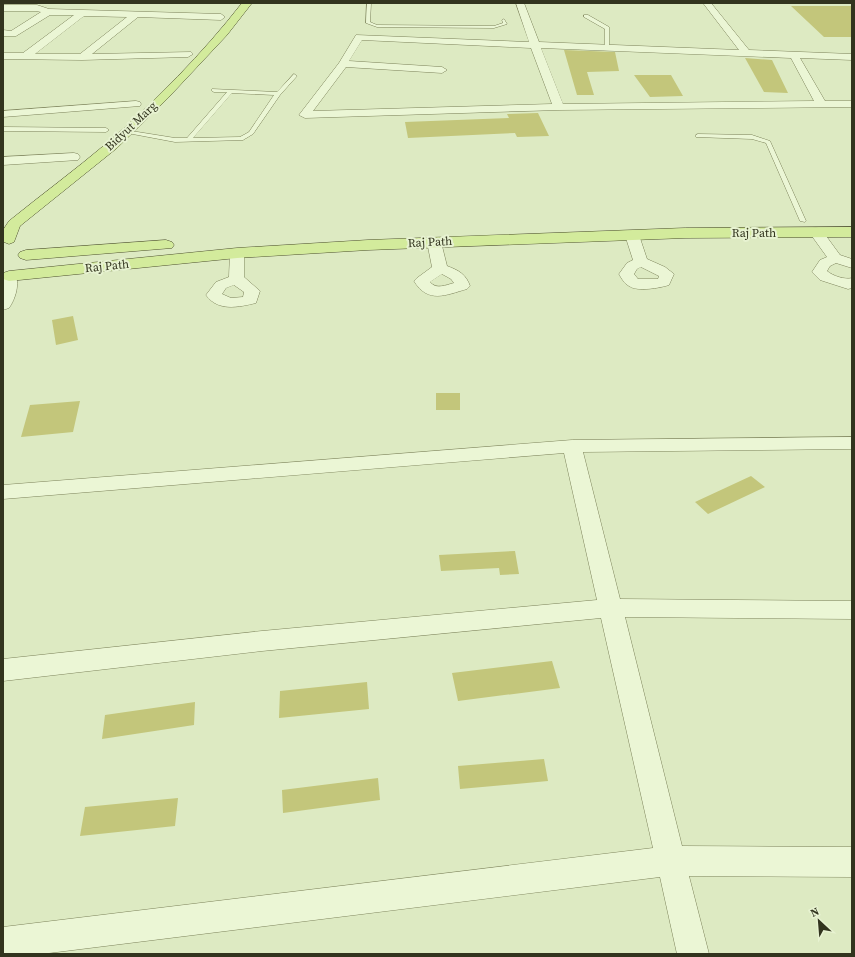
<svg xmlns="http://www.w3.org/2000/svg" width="855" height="957" font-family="'Source Serif 4',serif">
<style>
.building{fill:#c3c67b}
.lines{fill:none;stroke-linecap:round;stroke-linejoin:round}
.service-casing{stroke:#7d835b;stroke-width:1}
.minor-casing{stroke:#7d835b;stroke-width:1}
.primary-casing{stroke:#4e512f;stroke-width:1}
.service{fill:#ebf6d5;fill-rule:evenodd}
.minor{fill:#ebf6d5;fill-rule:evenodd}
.primary{fill:#d3eb9c;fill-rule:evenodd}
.labels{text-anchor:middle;stroke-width:4;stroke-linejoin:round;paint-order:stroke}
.far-street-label{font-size:12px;fill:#32341e;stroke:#e7f2d1}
</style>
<rect width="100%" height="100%" fill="#ddeac2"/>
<!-- building -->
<path class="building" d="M791,6H852V37H824Z
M564,50L615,52L619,71L587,72L594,95H577Z
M745,58L772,60L788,93L764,92Z
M634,75H671L683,96L650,97Z
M538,113L549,136L517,137L515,133L408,138L405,122L509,118L507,114Z
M73,316L78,340L56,345L52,320Z
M436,393H460V410H436Z
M80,401L73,432L21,437L30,405Z
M751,476L765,487L708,514L695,502Z
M515,551L519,574L500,575L499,568L441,571L439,555Z
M552,661L560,688L458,701L452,673Z
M367,682L369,709L279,718L280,691Z
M195,702L194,725L102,739L105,715Z
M544,759L548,781L460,789L458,766Z
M378,778L380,800L283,813L282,790Z
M178,798L175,826L80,836L85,807Z"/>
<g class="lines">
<defs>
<path id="service" d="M367,3H371L370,22L377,25L494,26L503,23L502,20L504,19L507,24L494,28L377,27L366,23Z
M584,15H588L609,27V49L605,48V29L584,17Z
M294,74L297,76L280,95L253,134L243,140L175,142L122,132L125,130L175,138H187L227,92H214L212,91V89L277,92ZM232,93L274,95L249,132L240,137L193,138Z
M3,127L106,128L109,130L106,132L3,131Z
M698,134L752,135L770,141L806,221L805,222L800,221L766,143L752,139L696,137V135Z"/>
<path id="minor" d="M516,3H524L539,42L739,50L703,3H711L749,50L852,54V60L800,58L825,101H852V107L559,110L305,118L299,115L339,63L356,35L529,42ZM362,40L531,48L552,104L313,111L346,67L442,73L447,70L442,67L349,61ZM541,48L791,58L814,101L563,104Z
M3,5H37L49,9L221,14L225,17L221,20L138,17L92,54L191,52L193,54L188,57L82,60L3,59V53H23L74,15H50L16,36H3V30L11,31L41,12L36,11H3ZM84,16L127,17L80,54H35Z
M136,101L140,102L141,104L140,106L3,117V111Z
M74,153L78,154L80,157L78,160L3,165V157Z
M816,228L821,229L840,255L852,259V268L836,263L830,266L827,271C833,276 845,280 852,278V288L848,289L820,280L812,272L820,260L827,257L809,232L811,229Z
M632,231L637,232L639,235L647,259L665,267L674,274L669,285C660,288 637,292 629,286C625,284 621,278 619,274L627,263L633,260L625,235L627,232ZM641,267L659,276L658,279H638L634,274L637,269Z
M434,238L439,239L441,242L447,266C458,270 466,274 470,286L467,289C446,295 428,304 414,281L417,278L432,267L427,242L429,239ZM442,274L451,279L454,283C446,285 436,290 430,282Z
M237,249L242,250L244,253V277L260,291L256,303C239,307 218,312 206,295L216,282L229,277L230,253L232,250ZM234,285L244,292L243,297L231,298L222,294L226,288Z
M9,272L14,273C21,282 15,300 9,308L3,310V274Z
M852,437V449L583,452L620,599L852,601V619L625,617L682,846L852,847V877L689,876L709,954H677L660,877L41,954H3V927L653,848L601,618L262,651L3,681V659L262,631L597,600L564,453L3,499V485L572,440Z"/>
<path id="primary" d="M242,3H252L227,35L168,98L117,148L20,226L14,242L9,244L4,242L3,230L9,221C41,195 75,170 107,143C155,102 203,53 242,3Z
M852,227V237L685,238L368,250L237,258L9,281L3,279V273L9,271L237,248L368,240L685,228Z
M166,240L172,242L174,245L172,248L26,260L20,258L18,255L20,252L26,250Z"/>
</defs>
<!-- service casing -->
<use href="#service" class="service-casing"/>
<!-- minor casing -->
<use href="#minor" class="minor-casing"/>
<!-- primary casing -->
<use href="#primary" class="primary-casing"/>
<!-- service -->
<use href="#service" class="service"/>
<!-- minor -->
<use href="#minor" class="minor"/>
<!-- primary -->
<use href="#primary" class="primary"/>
</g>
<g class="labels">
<!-- far-street labels -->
<g class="far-street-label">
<text transform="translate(131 126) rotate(-43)" y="4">Bidyut Marg</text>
<text x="754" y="237">Raj Path</text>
<text transform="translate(430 242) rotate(-3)" y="4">Raj Path</text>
<text transform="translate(107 266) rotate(-6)" y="4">Raj Path</text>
</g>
</g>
<!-- border -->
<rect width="855" height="957" fill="none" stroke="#32341e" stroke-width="8"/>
<!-- north arrow -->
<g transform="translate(819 921) rotate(334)" stroke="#e7f2d1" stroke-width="3" paint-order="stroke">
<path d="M0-3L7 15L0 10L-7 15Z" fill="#32341e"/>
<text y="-6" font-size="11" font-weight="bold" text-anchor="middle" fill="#32341e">N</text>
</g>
</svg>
